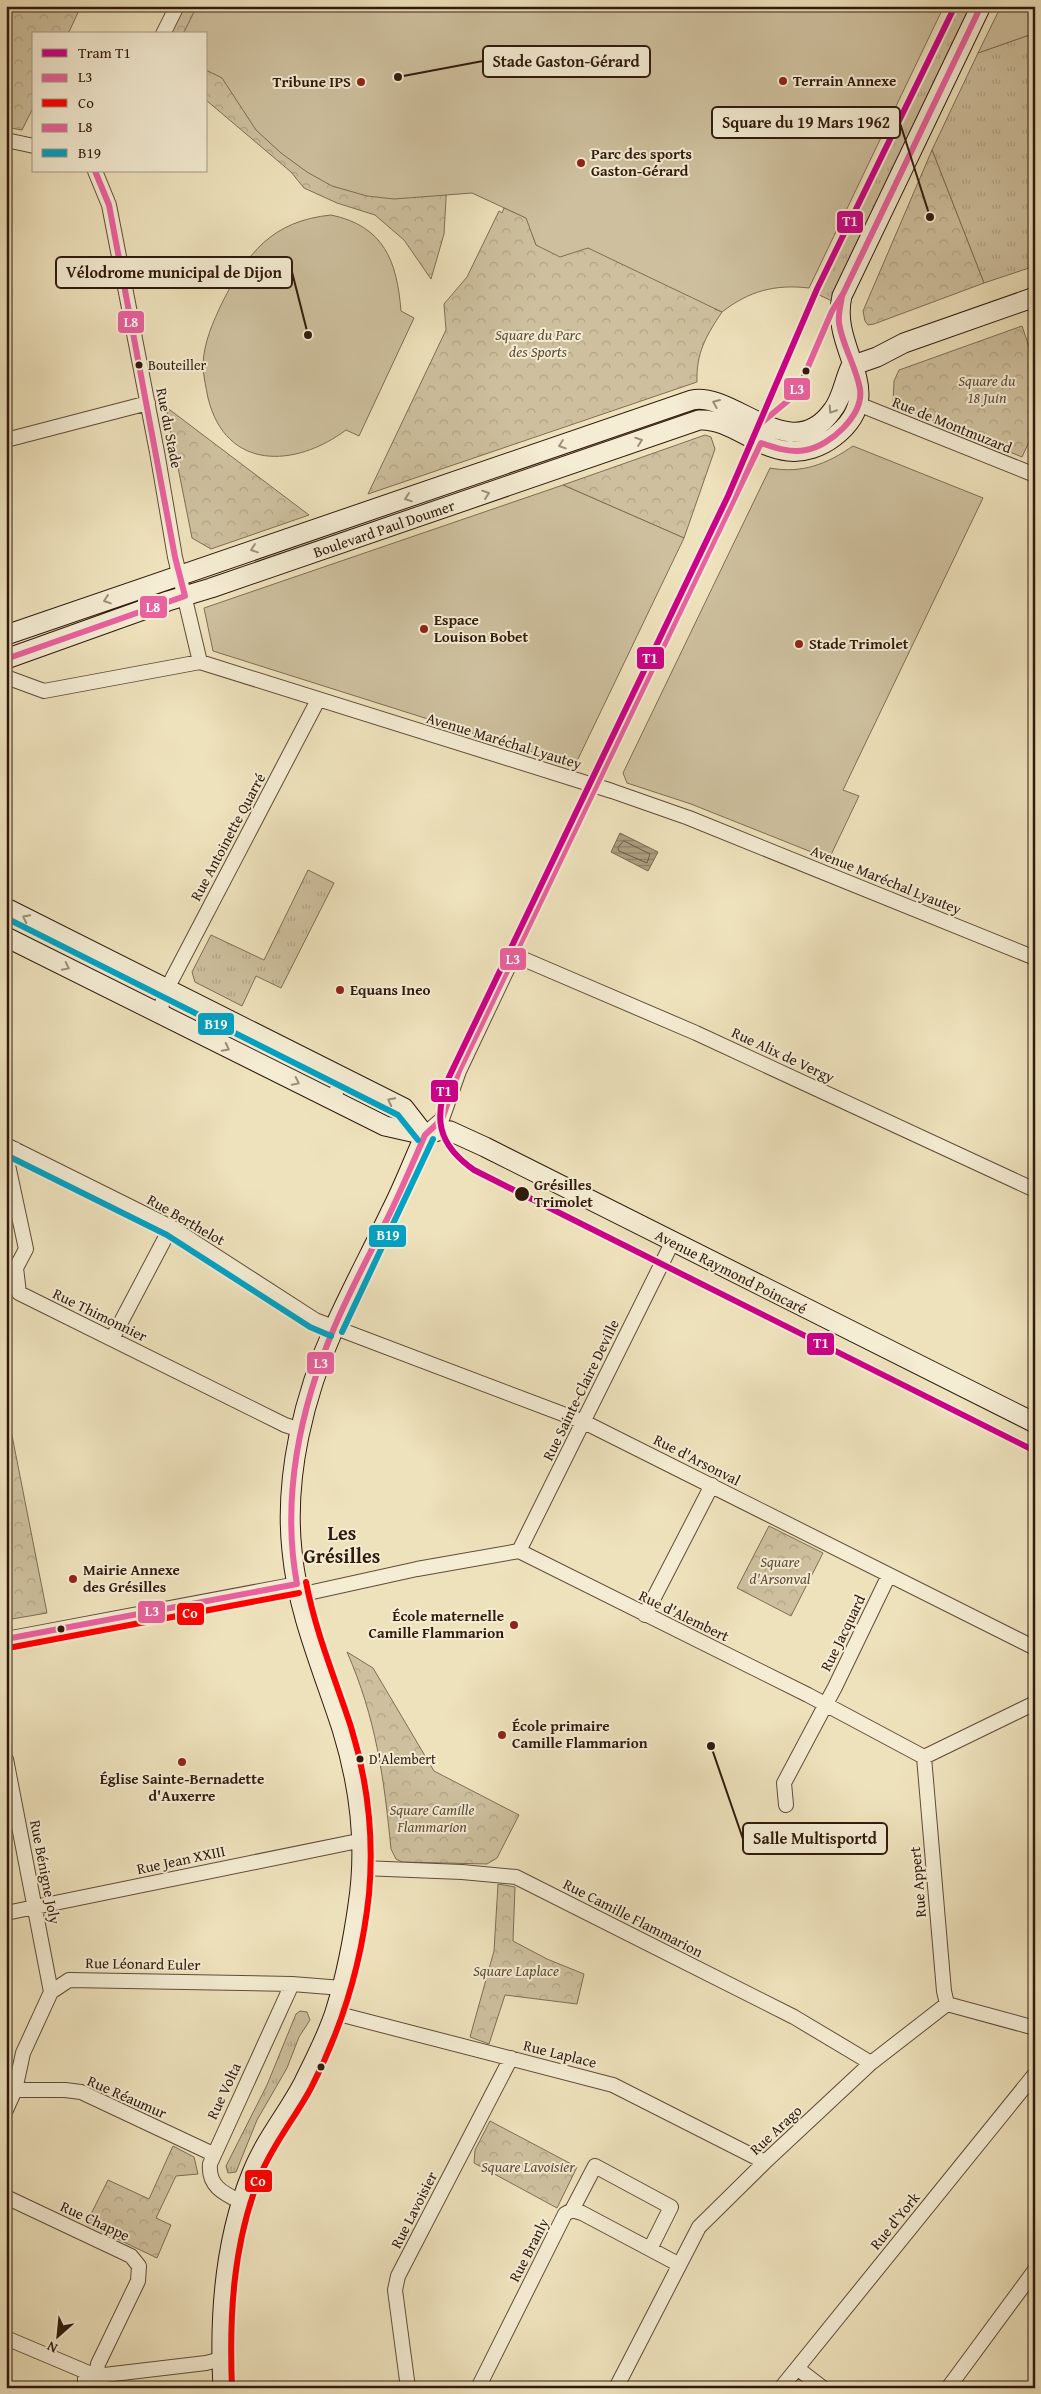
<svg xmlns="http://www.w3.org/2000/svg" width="1041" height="2394" font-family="'Gentium Book Plus',serif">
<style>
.grass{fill:url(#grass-tufts);stroke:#7f6d56}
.forest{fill:url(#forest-crowns);stroke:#7f6d56}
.pitch{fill:#cec09e;stroke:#7f6d56}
.water{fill:url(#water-rules);stroke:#7b6952}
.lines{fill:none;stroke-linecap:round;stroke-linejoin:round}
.shore{stroke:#6e5c46;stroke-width:1}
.street-casing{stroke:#604c39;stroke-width:16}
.secondary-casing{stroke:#301a0d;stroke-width:21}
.street{stroke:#f4ecd3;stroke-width:14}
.secondary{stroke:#f4ecd3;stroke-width:19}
.bus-1-casing{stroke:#f4ecd3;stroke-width:10}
.bus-2-casing{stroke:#f4ecd3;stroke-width:10}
.bus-3-casing{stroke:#f4ecd3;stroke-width:10}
.bus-4-casing{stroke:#f4ecd3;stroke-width:10}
.bus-1{stroke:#ea619f;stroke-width:6}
.bus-2{stroke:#f00;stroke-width:6}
.bus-3{stroke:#ea619f;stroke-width:6}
.bus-4{stroke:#02a2c4;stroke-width:6}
.tram-1-casing{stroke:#f4ecd3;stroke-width:10}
.tram-1{stroke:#c08;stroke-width:6}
.oneway{stroke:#9c8e7a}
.poi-dot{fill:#8f2418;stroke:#f4ecd3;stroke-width:2}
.bus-dot{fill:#301a0d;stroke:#f4ecd3;stroke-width:2}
.labels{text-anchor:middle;stroke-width:4;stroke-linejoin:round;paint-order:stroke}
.bus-label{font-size:14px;fill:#301a0d;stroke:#f4ecd3;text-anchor:start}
.poi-label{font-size:15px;font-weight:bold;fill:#301a0d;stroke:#f4ecd3;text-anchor:start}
.park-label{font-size:15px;font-style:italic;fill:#5f4c38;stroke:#f4ecd3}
.street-label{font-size:15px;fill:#301a0d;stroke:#f4ecd3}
.stop-label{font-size:15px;font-weight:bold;fill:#301a0d;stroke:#f4ecd3;text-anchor:start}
.district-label{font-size:20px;font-weight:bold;fill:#301a0d;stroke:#f4ecd3}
.leader{fill:none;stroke:#301a0d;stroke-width:2}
.callout-dot{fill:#301a0d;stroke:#f4ecd3;stroke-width:2}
.callout{fill:#f4ecd3;stroke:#301a0d;stroke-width:2}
.callout-label{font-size:16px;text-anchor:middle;font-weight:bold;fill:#301a0d}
.line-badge{stroke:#f4ecd3;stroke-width:2}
.badge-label{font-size:14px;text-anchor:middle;font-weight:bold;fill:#fff}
</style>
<defs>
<pattern id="grass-tufts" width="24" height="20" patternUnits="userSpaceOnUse" patternTransform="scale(1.25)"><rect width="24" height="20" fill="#cec09e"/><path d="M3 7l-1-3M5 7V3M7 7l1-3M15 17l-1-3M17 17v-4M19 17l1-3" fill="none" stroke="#b1a487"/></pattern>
<pattern id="forest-crowns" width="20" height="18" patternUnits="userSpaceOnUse" patternTransform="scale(1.25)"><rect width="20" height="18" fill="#cec09e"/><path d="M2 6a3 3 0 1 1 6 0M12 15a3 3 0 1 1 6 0" fill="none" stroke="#b1a487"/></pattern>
<pattern id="water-rules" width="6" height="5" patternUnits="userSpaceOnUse" patternTransform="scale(1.25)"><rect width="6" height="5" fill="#ad9e80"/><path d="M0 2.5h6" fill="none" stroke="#8d8067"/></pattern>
</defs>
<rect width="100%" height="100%" fill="#eee2bc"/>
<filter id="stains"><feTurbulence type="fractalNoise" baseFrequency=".004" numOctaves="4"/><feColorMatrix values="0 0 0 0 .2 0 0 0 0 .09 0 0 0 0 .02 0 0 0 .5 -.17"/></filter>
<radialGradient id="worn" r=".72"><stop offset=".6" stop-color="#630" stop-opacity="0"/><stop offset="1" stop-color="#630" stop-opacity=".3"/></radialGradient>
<!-- grass -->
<path class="grass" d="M951,6H974L832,301L813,292Z
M1035,33V266L984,283L932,150L978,53Z
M308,870L334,883L281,988L256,976L242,1006L195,982L192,972L211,935L264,960Z
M300,2011L307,2012L310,2020L299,2037L287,2068L257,2120L236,2172L228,2173L226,2166L267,2085L296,2014Z"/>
<!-- forest -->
<path class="forest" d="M6,6H81L68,34H34V106L22,130L6,127Z
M185,6H212L447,181L444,234L431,279L404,240L375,215L337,203L304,188L291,172L206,100V34H170Z
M932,150L984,283L874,324L868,325L865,321L863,311Z
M504,208L527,218L536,245L588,248L791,274L715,309L722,312C706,336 696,353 697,382L368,494L446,330L444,304L467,277L499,211L502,213Z
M1022,326L1035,364V429L1022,457L893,404L894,381L899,370Z
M166,407L309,515L211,549L192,538Z
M705,435L711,437L715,449L684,538L563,485Z
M6,1405L47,1613L6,1620Z
M769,1526L823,1553L791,1616L737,1588Z
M347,1652L373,1668L434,1771L519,1815L497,1858L487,1864L402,1862L396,1859L391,1849C384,1778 376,1718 347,1652Z
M498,1884L515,1887L513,1941L547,1959L584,1974L577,2004L505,1995L489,2044L470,2037L494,1951Z
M490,2121L577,2167L557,2208L474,2163L475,2150Z
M173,2146L194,2157L198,2174L176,2176L156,2218L171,2225L157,2258L86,2224L108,2180L149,2199Z"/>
<!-- pitch -->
<path class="pitch" d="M197,6H944L809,288C775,284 749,291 722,312L588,248L560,257L536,245L526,218L472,193L394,199L367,196L332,186L307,172L281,153L256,130L222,78L206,70V34H183Z
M1001,6H1035V33L978,53Z
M331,215C384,226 397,261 401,311L414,318L359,436L346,430C295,468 226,471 208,398C206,387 203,375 203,364C204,342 213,322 222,303C247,253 272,221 331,215Z
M853,446L983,498L843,790L859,796L829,859L691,804L627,783L623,773L770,468C802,474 827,464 853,446Z
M563,485L684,538L578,759L567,763L213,651L204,608Z"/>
<!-- water -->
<path class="water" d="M620,833L658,852L648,871L611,852Z"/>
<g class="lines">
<!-- shore -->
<path class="shore" d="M624,841L650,854L647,863L619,851L618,848Z"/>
<defs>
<path id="street" d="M163,34L177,6
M6,140L34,146
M95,171L109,205L157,452L175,557L200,662
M858,404L1035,475
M6,440L148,403
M6,677L44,691L200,662L612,791L689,818L1035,958
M161,1014L162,1003L170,983L318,700
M332,1099L339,1086V1075
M426,1133L442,1119L459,1071L514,955L696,1033L1035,1190
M6,1145L171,1227L315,1320L584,1422L1035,1648
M15,1149L8,1165L26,1249L16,1268L19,1293L285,1425L301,1430
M112,1339L171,1227
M519,1551L672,1243
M299,1595L417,1569L519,1551L808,1695L924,1757L1035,1703
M645,1615L712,1485
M6,1639L297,1584
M924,1757L944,1991L947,2004
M6,1759L51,1992
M786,1805L784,1783L835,1687L889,1575
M362,1868L462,1872L516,1877L794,2017L871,2063
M6,1913L363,1840
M335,2013L613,2085L765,2162
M6,2087L15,2090L23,2053L51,1992L69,1980L292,1984L342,1988
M6,2110L15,2090H65L81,2092L213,2154
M6,2197L131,2256L139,2266L138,2281L98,2364L96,2376
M241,2202C223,2193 208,2186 210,2164L292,1984
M572,2210L595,2166L671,2207L650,2249
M6,2338L96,2376L206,2363L221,2359
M797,2368L823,2388
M85,2388V2373
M408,2388L395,2290L398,2276L511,2058
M478,2388L565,2214L572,2210L582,2213L678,2264
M616,2388L699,2227L765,2162L871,2063L947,2004L1035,2028
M781,2388L1035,2074
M948,2388L1035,2270"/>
<path id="secondary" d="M851,366L877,357L904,343L1035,297
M6,635L692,400C733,391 791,468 832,411C842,399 844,380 851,366
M6,659L168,601L211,588L699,420C730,418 756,448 788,451C804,453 821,447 834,437C892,392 829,352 842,296L981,6
M6,908L404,1108L425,1135
M6,937L385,1126L425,1135L441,1130L450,1131L485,1147L1035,1423
M223,2388C219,2315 224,2241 252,2173C265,2140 288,2113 304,2082C315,2059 329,2033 336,2009C346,1976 353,1940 358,1905C367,1846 360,1787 342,1729C323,1670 298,1614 292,1551C284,1476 304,1395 335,1326C352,1288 372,1251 390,1213C403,1188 413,1161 425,1135"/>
</defs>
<!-- street casing -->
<use href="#street" class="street-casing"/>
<!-- secondary casing -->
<use href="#secondary" class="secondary-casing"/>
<!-- street -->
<use href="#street" class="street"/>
<!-- secondary -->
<use href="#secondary" class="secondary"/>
<defs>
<path id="bus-1" d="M737,476L760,424L790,399L801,383L832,311L844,292
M297,1584C281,1498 300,1408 334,1328C351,1288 372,1250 391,1211C403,1186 414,1160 425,1135L442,1119L459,1071L761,443C776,448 790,453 806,450C830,446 864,415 860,389C856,366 842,345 839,323C838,314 841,304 842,296L981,6
M6,1639L297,1584"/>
<path id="bus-2" d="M8,1648L299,1593
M232,2388C229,2316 233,2243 260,2176C273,2144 295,2118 311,2088C342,2028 362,1961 369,1894C374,1838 368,1782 351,1727C335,1678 316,1634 306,1582"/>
<path id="bus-3" d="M6,659L185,596L175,557L109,205L95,171"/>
<path id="bus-4" d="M6,918L398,1115L418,1140
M6,1155L167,1235L310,1327L331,1336
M342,1332L433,1139"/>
</defs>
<!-- bus-1 casing -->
<use href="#bus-1" class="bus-1-casing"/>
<!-- bus-2 casing -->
<use href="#bus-2" class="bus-2-casing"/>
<!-- bus-3 casing -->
<use href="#bus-3" class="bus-3-casing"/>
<!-- bus-4 casing -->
<use href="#bus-4" class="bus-4-casing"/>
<!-- bus-1 -->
<use href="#bus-1" class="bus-1"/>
<!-- bus-2 -->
<use href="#bus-2" class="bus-2"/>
<!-- bus-3 -->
<use href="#bus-3" class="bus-3"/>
<!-- bus-4 -->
<use href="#bus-4" class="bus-4"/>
<defs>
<path id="tram-1" d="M955,6L817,289L728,496L449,1077C433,1118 437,1144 474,1170L1035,1451"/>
</defs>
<!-- tram-1 casing -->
<use href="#tram-1" class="tram-1-casing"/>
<!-- tram-1 -->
<use href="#tram-1" class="tram-1"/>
</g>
<!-- one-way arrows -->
<defs><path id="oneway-chevron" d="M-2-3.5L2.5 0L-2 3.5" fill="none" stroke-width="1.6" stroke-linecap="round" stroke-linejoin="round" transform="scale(1.25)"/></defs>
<g class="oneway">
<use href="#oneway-chevron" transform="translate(716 403) rotate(-157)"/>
<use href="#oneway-chevron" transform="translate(832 410) rotate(123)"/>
<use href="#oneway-chevron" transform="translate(639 441) rotate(-19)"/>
<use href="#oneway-chevron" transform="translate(562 445) rotate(161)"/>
<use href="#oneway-chevron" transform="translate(486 494) rotate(-19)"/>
<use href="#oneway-chevron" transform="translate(408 498) rotate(161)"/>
<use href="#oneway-chevron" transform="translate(254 549) rotate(161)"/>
<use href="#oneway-chevron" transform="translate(107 600) rotate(161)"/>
<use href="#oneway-chevron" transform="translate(26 918) rotate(-153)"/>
<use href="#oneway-chevron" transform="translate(66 967) rotate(26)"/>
<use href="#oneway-chevron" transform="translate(226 1048) rotate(27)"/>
<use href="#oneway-chevron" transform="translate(296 1082) rotate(26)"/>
<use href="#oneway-chevron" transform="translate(391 1101) rotate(-153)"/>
</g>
<!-- markers -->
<g class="poi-dot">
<circle cx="783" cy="81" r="5"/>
<circle cx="361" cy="82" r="5"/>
<circle cx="581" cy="163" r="5"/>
<circle cx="424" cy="629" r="5"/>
<circle cx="799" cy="644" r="5"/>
<circle cx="340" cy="990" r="5"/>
<circle cx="73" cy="1579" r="5"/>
<circle cx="514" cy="1625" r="5"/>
<circle cx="502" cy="1735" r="5"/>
<circle cx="182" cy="1762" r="5"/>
</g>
<g class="bus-dot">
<circle cx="139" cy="365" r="4.5"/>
<circle cx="806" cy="371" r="4.5"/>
<circle cx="522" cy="1194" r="8"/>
<circle cx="61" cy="1629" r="4.5"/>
<circle cx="360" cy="1759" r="4.5"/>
<circle cx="321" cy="2067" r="4.5"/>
</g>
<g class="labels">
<!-- bus labels -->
<g class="bus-label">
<text x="148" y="370">Bouteiller</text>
<text x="369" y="1764">D'Alembert</text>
</g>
<!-- poi labels -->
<g class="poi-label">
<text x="793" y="86">Terrain Annexe</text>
<text x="351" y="87" text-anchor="end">Tribune IPS</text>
<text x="591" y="159">Parc des sports<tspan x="591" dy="17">Gaston-Gérard</tspan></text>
<text x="434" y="625">Espace<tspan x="434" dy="17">Louison Bobet</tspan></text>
<text x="809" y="649">Stade Trimolet</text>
<text x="350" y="995">Equans Ineo</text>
<text x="83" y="1575">Mairie Annexe<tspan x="83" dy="17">des Grésilles</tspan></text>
<text x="504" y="1621" text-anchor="end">École maternelle<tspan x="504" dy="17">Camille Flammarion</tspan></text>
<text x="512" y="1731">École primaire<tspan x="512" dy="17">Camille Flammarion</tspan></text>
<text x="182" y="1784" text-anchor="middle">Église Sainte-Bernadette<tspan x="182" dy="17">d'Auxerre</tspan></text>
</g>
<!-- park labels -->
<g class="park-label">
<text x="538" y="340">Square du Parc<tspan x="538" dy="17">des Sports</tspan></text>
<text x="987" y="386">Square du<tspan x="987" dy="17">18 Juin</tspan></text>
<text x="780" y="1567">Square<tspan x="780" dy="17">d'Arsonval</tspan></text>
<text x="432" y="1815">Square Camille<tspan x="432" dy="17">Flammarion</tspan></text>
<text x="516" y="1976">Square Laplace</text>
<text x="528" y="2172">Square Lavoisier</text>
</g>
<!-- street labels -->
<g class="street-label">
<text transform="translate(952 425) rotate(22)" y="5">Rue de Montmuzard</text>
<text transform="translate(169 428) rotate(79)" y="5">Rue du Stade</text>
<text transform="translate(384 529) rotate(-19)" y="5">Boulevard Paul Doumer</text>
<text transform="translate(504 741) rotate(17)" y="5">Avenue Maréchal Lyautey</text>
<text transform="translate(228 837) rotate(-62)" y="5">Rue Antoinette Quarré</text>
<text transform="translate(886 880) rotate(22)" y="5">Avenue Maréchal Lyautey</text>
<text transform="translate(783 1055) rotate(25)" y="5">Rue Alix de Vergy</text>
<text transform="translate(186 1220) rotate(30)" y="5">Rue Berthelot</text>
<text transform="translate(731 1272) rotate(27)" y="5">Avenue Raymond Poincaré</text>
<text transform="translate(100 1315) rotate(26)" y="5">Rue Thimonnier</text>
<text transform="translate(581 1390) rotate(-64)" y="5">Rue Sainte-Claire Deville</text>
<text transform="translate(697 1460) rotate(27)" y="5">Rue d'Arsonval</text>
<text transform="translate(684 1616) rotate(26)" y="5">Rue d'Alembert</text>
<text transform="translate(843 1633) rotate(-64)" y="5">Rue Jacquard</text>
<text transform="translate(181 1860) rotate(-12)" y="5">Rue Jean XXIII</text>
<text transform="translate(45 1872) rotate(79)" y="5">Rue Bénigne Joly</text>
<text transform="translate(918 1882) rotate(-95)" y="5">Rue Appert</text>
<text transform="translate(633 1918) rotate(27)" y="5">Rue Camille Flammarion</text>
<text transform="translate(143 1964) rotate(1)" y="5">Rue Léonard Euler</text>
<text transform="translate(560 2054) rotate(14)" y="5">Rue Laplace</text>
<text transform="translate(224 2091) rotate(-65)" y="5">Rue Volta</text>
<text transform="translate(127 2097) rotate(24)" y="5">Rue Réaumur</text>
<text transform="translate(776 2130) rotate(-43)" y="5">Rue Arago</text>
<text transform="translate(414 2210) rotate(-63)" y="5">Rue Lavoisier</text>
<text transform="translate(95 2221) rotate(25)" y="5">Rue Chappe</text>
<text transform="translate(895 2221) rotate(-51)" y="5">Rue d'York</text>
<text transform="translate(529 2250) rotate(-63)" y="5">Rue Branly</text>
</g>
<!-- stop labels -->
<g class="stop-label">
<text x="534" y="1190">Grésilles<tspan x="534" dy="17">Trimolet</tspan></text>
</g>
<!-- district labels -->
<g class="district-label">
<text x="342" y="1540">Les<tspan x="342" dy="23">Grésilles</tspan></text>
</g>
</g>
<!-- callouts -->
<path class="leader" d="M398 77L483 61M930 217L900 123M308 335L292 272M711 1746L743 1839"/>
<g class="callout-dot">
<circle cx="398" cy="77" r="5"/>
<circle cx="930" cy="217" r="5"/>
<circle cx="308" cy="335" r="5"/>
<circle cx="711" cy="1746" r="5"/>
</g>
<g class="callout">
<rect x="483" y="46" width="167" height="31" rx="5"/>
<rect x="712" y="107" width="188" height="31" rx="5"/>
<rect x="56" y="257" width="236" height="31" rx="5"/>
<rect x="743" y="1823" width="144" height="31" rx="5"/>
</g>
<g class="callout-label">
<text x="566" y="67">Stade Gaston-Gérard</text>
<text x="806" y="128">Square du 19 Mars 1962</text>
<text x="174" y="278">Vélodrome municipal de Dijon</text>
<text x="815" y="1844">Salle Multisportd</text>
</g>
<g class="line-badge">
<rect x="836" y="210" width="28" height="24" rx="5" fill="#c08"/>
<rect x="117" y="310" width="28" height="24" rx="5" fill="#ea619f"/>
<rect x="783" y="377" width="28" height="24" rx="5" fill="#ea619f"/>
<rect x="139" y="595" width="29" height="24" rx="5" fill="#ea619f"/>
<rect x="636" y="646" width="29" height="24" rx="5" fill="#c08"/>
<rect x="499" y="947" width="28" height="24" rx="5" fill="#ea619f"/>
<rect x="197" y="1012" width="38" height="24" rx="5" fill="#02a2c4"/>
<rect x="430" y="1079" width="29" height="24" rx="5" fill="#c08"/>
<rect x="368" y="1224" width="39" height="24" rx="5" fill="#02a2c4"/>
<rect x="806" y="1332" width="29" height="24" rx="5" fill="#c08"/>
<rect x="306" y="1351" width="29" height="24" rx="5" fill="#ea619f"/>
<rect x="137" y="1600" width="29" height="24" rx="5" fill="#ea619f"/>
<rect x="176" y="1602" width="29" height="24" rx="5" fill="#f00"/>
<rect x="244" y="2169" width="29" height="24" rx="5" fill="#f00"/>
</g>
<g class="badge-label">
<text x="850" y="226">T1</text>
<text x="131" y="327">L8</text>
<text x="797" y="394">L3</text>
<text x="153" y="612">L8</text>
<text x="650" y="663">T1</text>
<text x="513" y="964">L3</text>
<text x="216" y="1029">B19</text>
<text x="444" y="1096">T1</text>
<text x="388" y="1240">B19</text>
<text x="821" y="1348">T1</text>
<text x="321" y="1368">L3</text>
<text x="152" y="1616">L3</text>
<text x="190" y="1618">Co</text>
<text x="258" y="2186">Co</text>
</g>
<!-- margin -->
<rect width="1041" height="2394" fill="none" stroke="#eee2bc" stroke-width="25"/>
<rect x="8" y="8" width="1026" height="2379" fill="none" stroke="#301a0d" stroke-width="2.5"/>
<rect x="12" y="12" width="1016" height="2369" fill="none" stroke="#301a0d"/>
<!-- legend -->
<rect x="32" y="32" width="175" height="140" fill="#f4ecd3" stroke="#a69884"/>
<rect x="42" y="49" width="25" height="8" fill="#cc0088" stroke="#a69884"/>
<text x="78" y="58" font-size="15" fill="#301a0d">Tram T1</text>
<rect x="42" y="74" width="25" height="8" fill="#ea619f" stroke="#a69884"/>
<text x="78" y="82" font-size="15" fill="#301a0d">L3</text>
<rect x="42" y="99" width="25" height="8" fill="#ff0000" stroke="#a69884"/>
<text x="78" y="108" font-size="15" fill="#301a0d">Co</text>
<rect x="42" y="124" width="25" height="8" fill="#ea619f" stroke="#a69884"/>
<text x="78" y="132" font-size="15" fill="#301a0d">L8</text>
<rect x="42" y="149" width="25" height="8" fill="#02a2c4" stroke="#a69884"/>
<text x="78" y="158" font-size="15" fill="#301a0d">B19</text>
<!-- north arrow -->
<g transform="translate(58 2336) rotate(207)" stroke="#f4ecd3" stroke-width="4" paint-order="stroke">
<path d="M0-4L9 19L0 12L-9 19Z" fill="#301a0d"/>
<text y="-8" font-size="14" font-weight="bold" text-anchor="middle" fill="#301a0d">N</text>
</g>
<rect width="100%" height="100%" filter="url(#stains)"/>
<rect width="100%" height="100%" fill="url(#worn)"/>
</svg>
